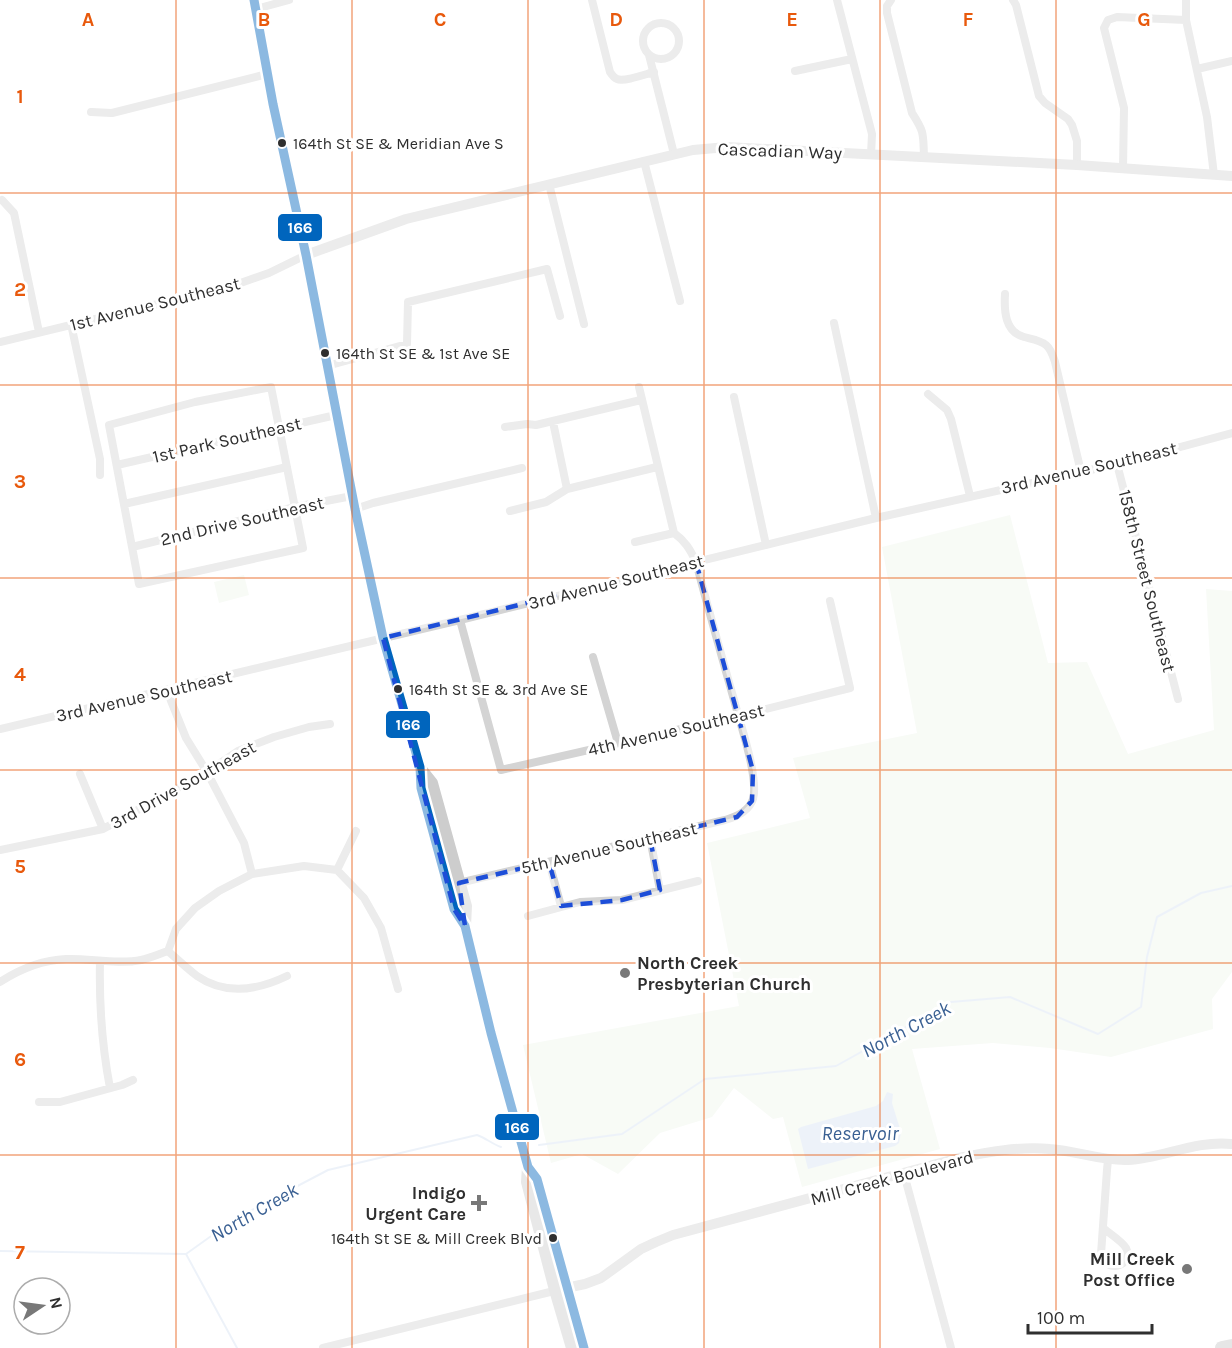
<svg xmlns="http://www.w3.org/2000/svg" width="1232" height="1348" font-family="Karla,sans-serif">
<style>
.green{fill:#eff5ec}
.water{fill:#d8e3f2}
.lines{fill:none;stroke-linecap:round;stroke-linejoin:round}
.stream{stroke:#d8e3f2;stroke-width:2}
.minor{stroke:#d4d4d4;stroke-width:8}
.tertiary{stroke:#d4d4d4;stroke-width:10}
.secondary{stroke:#cdcdcd;stroke-width:12}
.primary{stroke:#c7c7c7;stroke-width:14}
.bus-1-casing{stroke:#fff;stroke-width:14}
.bus-1{stroke:#0065bd;stroke-width:9}
.marked{fill:none;stroke:#1d4ed8;stroke-width:4.5;stroke-dasharray:12 8;stroke-linejoin:round}
.grid{fill:none;stroke:#e8590c;stroke-width:1.5;stroke-opacity:0.55}
.bus-dot{fill:#2f2f2f;stroke:#fff;stroke-width:2}
.poi-dot{fill:#787878;stroke:#fff;stroke-width:2}
.labels{text-anchor:middle;stroke-width:6;stroke-linejoin:round;paint-order:stroke}
.bus-label{font-size:16px;fill:#2f2f2f;stroke:#fff;text-anchor:start}
.street-label{font-size:18px;fill:#2f2f2f;stroke:#fff}
.poi-label{font-size:18px;font-weight:bold;fill:#2f2f2f;stroke:#fff;text-anchor:end}
.water-label{font-size:20px;font-style:italic;fill:#3a6093;stroke:#fff}
.grid-label{font-size:20px;text-anchor:middle;font-weight:bold;fill:#e8590c;stroke:#fff;stroke-width:6;stroke-linejoin:round;paint-order:stroke}
.line-badge{stroke:#fff;stroke-width:2}
.badge-label{font-size:16px;text-anchor:middle;font-weight:bold;fill:#fff}
</style>
<rect width="100%" height="100%" fill="#fff"/>
<!-- green -->
<path class="green" d="M1010,515L1048,663L1087,662L1128,754L1214,730L1206,589L1232,591V972L1212,999L1213,1029L1111,1057L1050,1048L993,1043L912,1049L940,1149L802,1187L783,1117L773,1119L734,1088L712,1117L660,1133L618,1174L582,1154L551,1163L523,1045L739,1006L707,843L810,818L793,758L917,733L882,547Z
M244,575L249,595L219,603L214,582Z"/>
<!-- water -->
<path class="water" d="M887,1092L893,1094L892,1103L901,1132L899,1143L895,1146L808,1169L798,1129L801,1127L876,1106L883,1101Z"/>
<g class="lines">
<!-- stream -->
<path class="stream" d="M539,1145L622,1134L705,1079L836,1066L951,1002L1010,997L1098,1034L1141,1007L1147,957L1157,917L1201,893L1232,886
M0,1251L186,1254L235,1219L328,1170L477,1135C486,1138 492,1144 501,1147
M186,1254L237,1348"/>
<!-- minor -->
<path class="minor" d="M592,0L610,72C612,75 614,78 617,79C624,82 646,74 654,72
M837,0L872,134L871,155
M891,0L887,6V13L912,113C925,133 923,134 924,157
M1013,0L1016,5L1039,96L1045,103L1068,119L1072,125L1077,141V165
M1186,0V20L1207,117L1214,175
M256,9L289,0
M643 41a18 18 0 1 1 36 0a18 18 0 1 1-36 0Z
M649,55L674,154
M1197,69L1232,61
M795,71L852,59
M91,112L112,113L267,74
M644,161L680,301
M1123,168L1124,108L1104,28L1108,20L1117,17L1186,20
M549,184L584,324
M2,200L14,213L39,332
M1005,294C1004,311 1005,332 1024,337C1031,339 1040,340 1046,345C1051,349 1053,356 1055,362L1081,472
M834,323L876,518
M71,324L100,459V475
M0,342L232,286L269,273L306,255
M327,366L407,344L408,302L547,269L560,316
M271,387L303,548L139,584L109,425L195,402Z
M928,394L947,410L951,419L970,496
M734,397L766,545
M553,422L567,489
M505,427L527,424L536,425L641,400
M1117,464L1178,699
M117,465L336,415
M124,504L287,467
M355,509L373,503L522,468
M510,511L546,502L567,489L657,467
M635,542L674,533
M132,547L295,507L352,496
M460,620L501,770L738,716L850,688L830,601
M593,657L618,743
M167,691L186,738L207,772L244,843L252,874
M0,729L460,620L876,518L1117,464L1232,433
M80,774L103,829
M356,831L337,870L364,898L381,928L398,989
M650,838L660,890
M0,850L103,829L207,772L238,751L274,737L309,727L330,724
M549,862L561,906
M459,883L725,820C736,817 749,811 753,799C759,778 740,723 734,700C721,654 708,608 696,562C690,549 685,541 674,533L639,387
M528,916L580,902L622,900L698,881
M168,951C177,959 187,968 197,976C226,996 258,990 287,976
M100,961C99,1005 102,1046 110,1088
M0,982C20,969 42,960 66,959C89,958 117,965 141,960C150,958 159,954 168,951L176,929L195,908L219,891L252,874L304,866L337,870
M39,1102H60L122,1085L133,1080
M904,1174L951,1348
M1103,1228C1109,1233 1123,1242 1126,1248C1134,1264 1108,1276 1101,1254L1107,1170L1108,1160
M323,1348L558,1290"/>
<!-- tertiary -->
<path class="tertiary" d="M306,255L406,219L693,150L727,147L1077,165L1232,176
M566,1288L585,1284L601,1278L641,1249L656,1242L673,1235L959,1158C988,1152 1020,1146 1050,1149C1077,1151 1101,1161 1128,1160C1163,1158 1196,1140 1232,1144"/>
<!-- secondary -->
<path class="secondary" d="M254,0L273,104L306,255L355,509L383,638L420,767L421,788L454,909L465,926
M420,768L432,783L466,906L465,926L491,1033L528,1167L527,1182L555,1290L572,1348
M528,1167L537,1179L584,1348"/>
<!-- primary -->
<path class="primary" d="M1222,1348L1232,1346"/>
<defs>
<path id="bus-1" d="M254,0L273,104L306,255L355,509L383,638L420,767L421,788L454,909L465,926L491,1033L528,1167L537,1179L584,1348"/>
</defs>
<!-- bus-1 casing -->
<use href="#bus-1" class="bus-1-casing"/>
<!-- bus-1 -->
<use href="#bus-1" class="bus-1"/>
</g>
<!-- marked area -->
<path d="M0 0H1232V1348H0ZM696,562L753,771L752,801L737,817L650,838L660,890L622,900L561,906L549,862L459,883L465,926L454,909L383,638Z" fill="#fff" fill-opacity=".55" fill-rule="evenodd"/>
<path class="marked" d="M696,562L753,771L752,801L737,817L650,838L660,890L622,900L561,906L549,862L459,883L465,926L454,909L383,638Z"/>
<!-- grid -->
<path class="grid" d="M176,0V1348M352,0V1348M528,0V1348M704,0V1348M880,0V1348M1056,0V1348M0,193H1232M0,385H1232M0,578H1232M0,770H1232M0,963H1232M0,1155H1232"/>
<!-- markers -->
<g class="bus-dot">
<circle cx="282" cy="143" r="5"/>
<circle cx="325" cy="353" r="5"/>
<circle cx="398" cy="689" r="5"/>
<circle cx="553" cy="1238" r="5"/>
</g>
<g class="poi-dot">
<circle cx="625" cy="973" r="6"/>
<path d="M476 1194h6v6h6v6h-6v6h-6v-6h-6v-6h6z"/>
<circle cx="1187" cy="1269" r="6"/>
</g>
<g class="labels">
<!-- bus labels -->
<g class="bus-label">
<text x="293" y="149">164th St SE &amp; Meridian Ave S</text>
<text x="336" y="359">164th St SE &amp; 1st Ave SE</text>
<text x="409" y="695">164th St SE &amp; 3rd Ave SE</text>
<text x="542" y="1244" text-anchor="end">164th St SE &amp; Mill Creek Blvd</text>
</g>
<!-- street labels -->
<g class="street-label">
<text transform="translate(780 151) rotate(2)" y="6">Cascadian Way</text>
<text transform="translate(155 304) rotate(-14)" y="6">1st Avenue Southeast</text>
<text transform="translate(227 440) rotate(-13)" y="6">1st Park Southeast</text>
<text transform="translate(1089 468) rotate(-13)" y="6">3rd Avenue Southeast</text>
<text transform="translate(242 521) rotate(-13)" y="6">2nd Drive Southeast</text>
<text transform="translate(1147 581) rotate(76)" y="6">158th Street Southeast</text>
<text transform="translate(616 582) rotate(-14)" y="6">3rd Avenue Southeast</text>
<text transform="translate(144 696) rotate(-13)" y="6">3rd Avenue Southeast</text>
<text transform="translate(676 730) rotate(-13)" y="6">4th Avenue Southeast</text>
<text transform="translate(183 785) rotate(-29)" y="6">3rd Drive Southeast</text>
<text transform="translate(609 848) rotate(-13)" y="6">5th Avenue Southeast</text>
<text transform="translate(892 1178) rotate(-15)" y="6">Mill Creek Boulevard</text>
</g>
<!-- poi labels -->
<g class="poi-label">
<text x="637" y="969" text-anchor="start">North Creek<tspan x="637" dy="21">Presbyterian Church</tspan></text>
<text x="466" y="1199">Indigo<tspan x="466" dy="21">Urgent Care</tspan></text>
<text x="1175" y="1265">Mill Creek<tspan x="1175" dy="21">Post Office</tspan></text>
</g>
<!-- water labels -->
<g class="water-label">
<text transform="translate(906 1029) rotate(-28)" y="7">North Creek</text>
<text x="860" y="1140">Reservoir</text>
<text transform="translate(254 1212) rotate(-30)" y="7">North Creek</text>
</g>
</g>
<g class="grid-label">
<text x="88" y="26">A</text>
<text x="264" y="26">B</text>
<text x="440" y="26">C</text>
<text x="616" y="26">D</text>
<text x="792" y="26">E</text>
<text x="968" y="26">F</text>
<text x="1144" y="26">G</text>
<text x="20" y="103">1</text>
<text x="20" y="296">2</text>
<text x="20" y="488">3</text>
<text x="20" y="681">4</text>
<text x="20" y="873">5</text>
<text x="20" y="1066">6</text>
<text x="20" y="1259">7</text>
</g>
<g class="line-badge">
<rect x="277" y="213" width="46" height="29" rx="6" fill="#0065bd"/>
<rect x="385" y="710" width="46" height="29" rx="6" fill="#0065bd"/>
<rect x="494" y="1113" width="46" height="28" rx="6" fill="#0065bd"/>
</g>
<g class="badge-label">
<text x="300" y="233">166</text>
<text x="408" y="730">166</text>
<text x="517" y="1133">166</text>
</g>
<!-- north arrow -->
<g transform="translate(42 1306) rotate(77)"><circle r="28" fill="#ffffff" stroke="#acacac" stroke-width="1.5"/>
<path d="M0-4.5L10 22L0 15L-10 22Z" fill="#787878"/>
<text y="-9" font-size="16" font-weight="bold" text-anchor="middle" fill="#2f2f2f">N</text>
</g>
<!-- scale -->
<path d="M1028 1324v9h124v-9" fill="none" stroke="#2f2f2f" stroke-width="3"/>
<text x="1037" y="1324" font-size="18" fill="#2f2f2f" stroke="#ffffff" stroke-width="4.5" paint-order="stroke">100 m</text>
</svg>
